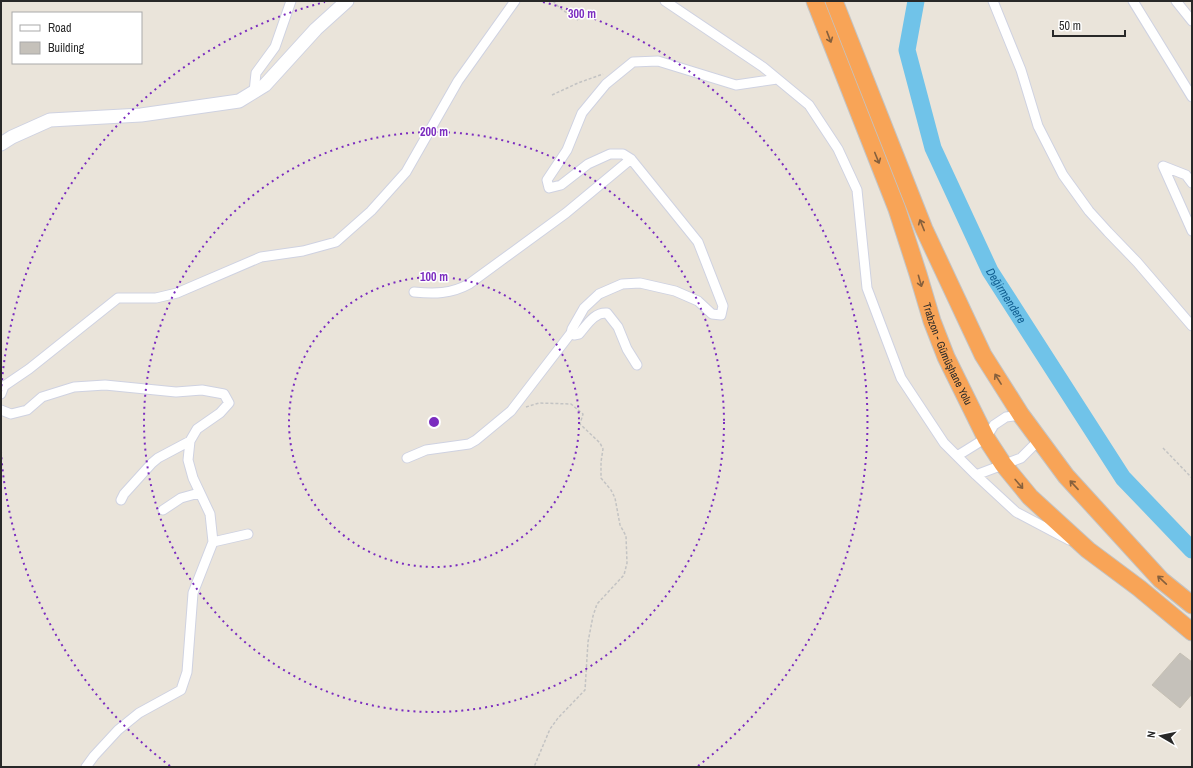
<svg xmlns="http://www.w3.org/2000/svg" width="1193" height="768" font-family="'Archivo Narrow',sans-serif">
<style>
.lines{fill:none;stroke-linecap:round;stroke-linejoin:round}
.river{stroke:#70c3e9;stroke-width:17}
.building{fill:#c5c1ba;stroke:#c5c0b4}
.street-casing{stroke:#cfd2e1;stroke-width:11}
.secondary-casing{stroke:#cfd2e1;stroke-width:15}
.highway-casing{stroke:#c3c3c3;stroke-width:19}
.path{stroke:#c3c3c3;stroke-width:1.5;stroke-dasharray:3 2;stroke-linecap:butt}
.street{stroke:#fff;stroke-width:9}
.secondary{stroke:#fff;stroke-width:13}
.highway{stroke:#f8a457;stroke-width:17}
.oneway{stroke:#86603d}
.ring{fill:none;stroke:#7b2cbf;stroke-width:2;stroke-dasharray:2 4}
.labels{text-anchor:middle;stroke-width:3;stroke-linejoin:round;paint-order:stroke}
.street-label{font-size:11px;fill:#282828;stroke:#fff}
.water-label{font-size:12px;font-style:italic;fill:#126092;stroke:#fff}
.centre{fill:#7b2cbf;stroke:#fff;stroke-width:2}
.ring-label{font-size:12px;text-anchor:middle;font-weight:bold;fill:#7b2cbf;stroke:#fff;stroke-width:3;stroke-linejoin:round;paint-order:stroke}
</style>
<rect width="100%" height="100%" fill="#eae4da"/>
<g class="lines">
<!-- river -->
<path class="river" id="s1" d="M916,1L907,50L933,148L990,271L1123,478L1192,550"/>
</g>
<!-- building -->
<path class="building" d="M1180,653L1192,662V694L1180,708L1152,685Z"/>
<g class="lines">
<defs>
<path id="street" d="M665,1L763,67L809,105L838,149L857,190L867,288L901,378L944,443L976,475L1016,512L1069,540
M993,1L1021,70L1038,126L1063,175L1089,211L1108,232L1137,262L1192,326
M1133,1L1192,97
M1176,1L1192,21
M254,92L256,73L275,47L291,1
M1192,183L1186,175L1163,166L1192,231
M414,292C434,294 451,294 469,284L566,213L631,159
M637,365L627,349L618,327L607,313C594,312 587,325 579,334L574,335L571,333L572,329L584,308L599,294L622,284L640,283L675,291L698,301L712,314L721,315L723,306L698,242L631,159L623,154H610L588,164L561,185L549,188L547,180L567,150L582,113L606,84L633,62L658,61L736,85L777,79
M1,394L4,386L29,369L118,298H156L177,293L261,257L303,251L336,242L371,211L406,172L458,81L515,1
M1,410L11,414L27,410L42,397L74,387L105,385L176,392L202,390L224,394L229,403L220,413L197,429L190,441L188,460L193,478L210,514L213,542L193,593L187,672L181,690L139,713L118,730L94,756L86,767
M957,456L986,438L994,425L1006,417L1021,415
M407,458L426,450L469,444L476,440L511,411L571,333
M976,475L1021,458L1039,440
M121,500L124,494L152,463L158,458L190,441
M163,510L181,498L199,493
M213,542L248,534"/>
<path id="secondary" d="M1,144L12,137L50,120L141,115L239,101L265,85L316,29L347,1"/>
<g id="highway">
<path id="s2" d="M815,1L897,209L918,274L932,321L946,357L986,438L1003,464L1030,497L1088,550L1139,588L1192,632"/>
<path d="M834,1L924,229L983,355L1021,415L1066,476L1161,580L1192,605"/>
</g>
</defs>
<!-- street casing -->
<use href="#street" class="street-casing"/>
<!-- secondary casing -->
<use href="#secondary" class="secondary-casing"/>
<!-- highway casing -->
<use href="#highway" class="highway-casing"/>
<!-- path -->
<path class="path" d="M553,1L561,9L578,20
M552,95L578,83L603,74
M526,407L539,403L571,404L583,414L580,424L600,443L603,449L601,462V478L611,490L615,498L620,525L626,536L627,563L624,575L597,604L593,616L588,642L585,690L558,718L550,729L534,767
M1163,448L1192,478"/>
<!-- street -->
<use href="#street" class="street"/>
<!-- secondary -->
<use href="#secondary" class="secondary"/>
<!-- highway -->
<use href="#highway" class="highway"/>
</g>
<!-- one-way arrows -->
<defs><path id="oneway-shaft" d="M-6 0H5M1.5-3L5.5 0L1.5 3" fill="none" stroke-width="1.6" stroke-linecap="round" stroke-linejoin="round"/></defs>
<g class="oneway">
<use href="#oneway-shaft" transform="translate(829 37) rotate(69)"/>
<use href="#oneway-shaft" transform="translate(877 158) rotate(68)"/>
<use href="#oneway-shaft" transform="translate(922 225) rotate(-112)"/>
<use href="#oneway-shaft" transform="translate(920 281) rotate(74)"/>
<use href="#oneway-shaft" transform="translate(998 379) rotate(-122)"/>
<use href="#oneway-shaft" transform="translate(1019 484) rotate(50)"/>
<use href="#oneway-shaft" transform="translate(1074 485) rotate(-133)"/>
<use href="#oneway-shaft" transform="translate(1162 580) rotate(-137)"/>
</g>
<!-- distance rings -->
<g class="ring">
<circle cx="434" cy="422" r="145"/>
<circle cx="434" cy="422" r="290"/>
<path d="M170 766A434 434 0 0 1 1 452M1 392A434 434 0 0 1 325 2M543 2A434 434 0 0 1 698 766"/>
</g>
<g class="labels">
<!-- street labels -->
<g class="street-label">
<text dy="4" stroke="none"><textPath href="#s2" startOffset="377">Trabzon - Gümüşhane Yolu</textPath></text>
</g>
<!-- water labels -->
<g class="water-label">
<text dy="4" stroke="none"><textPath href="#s1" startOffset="316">Değirmendere</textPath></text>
</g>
</g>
<circle cx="434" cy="422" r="6" class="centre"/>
<g class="ring-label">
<text x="582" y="18">300 m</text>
<text x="434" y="136">200 m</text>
<text x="434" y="281">100 m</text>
</g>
<!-- border -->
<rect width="1193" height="768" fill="none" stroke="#282828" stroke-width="4"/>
<!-- legend -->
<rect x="12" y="12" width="130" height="52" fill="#ffffff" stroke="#a9a9a9"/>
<rect x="20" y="25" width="20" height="6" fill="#ffffff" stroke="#a9a9a9"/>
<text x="48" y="32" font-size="12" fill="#282828">Road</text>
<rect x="20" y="42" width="20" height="12" fill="#c5c1ba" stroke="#a9a9a9"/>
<text x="48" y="52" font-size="12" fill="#282828">Building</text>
<!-- north arrow -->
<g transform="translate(1161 736) rotate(279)" stroke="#ffffff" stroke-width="3" paint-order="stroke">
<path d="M0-3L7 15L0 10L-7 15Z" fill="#282828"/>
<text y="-6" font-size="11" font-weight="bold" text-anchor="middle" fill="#282828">N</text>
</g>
<!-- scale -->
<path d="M1053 30v6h72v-6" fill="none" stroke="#282828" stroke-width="2"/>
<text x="1059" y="30" font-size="12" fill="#282828" stroke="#ffffff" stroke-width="3" paint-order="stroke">50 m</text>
</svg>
